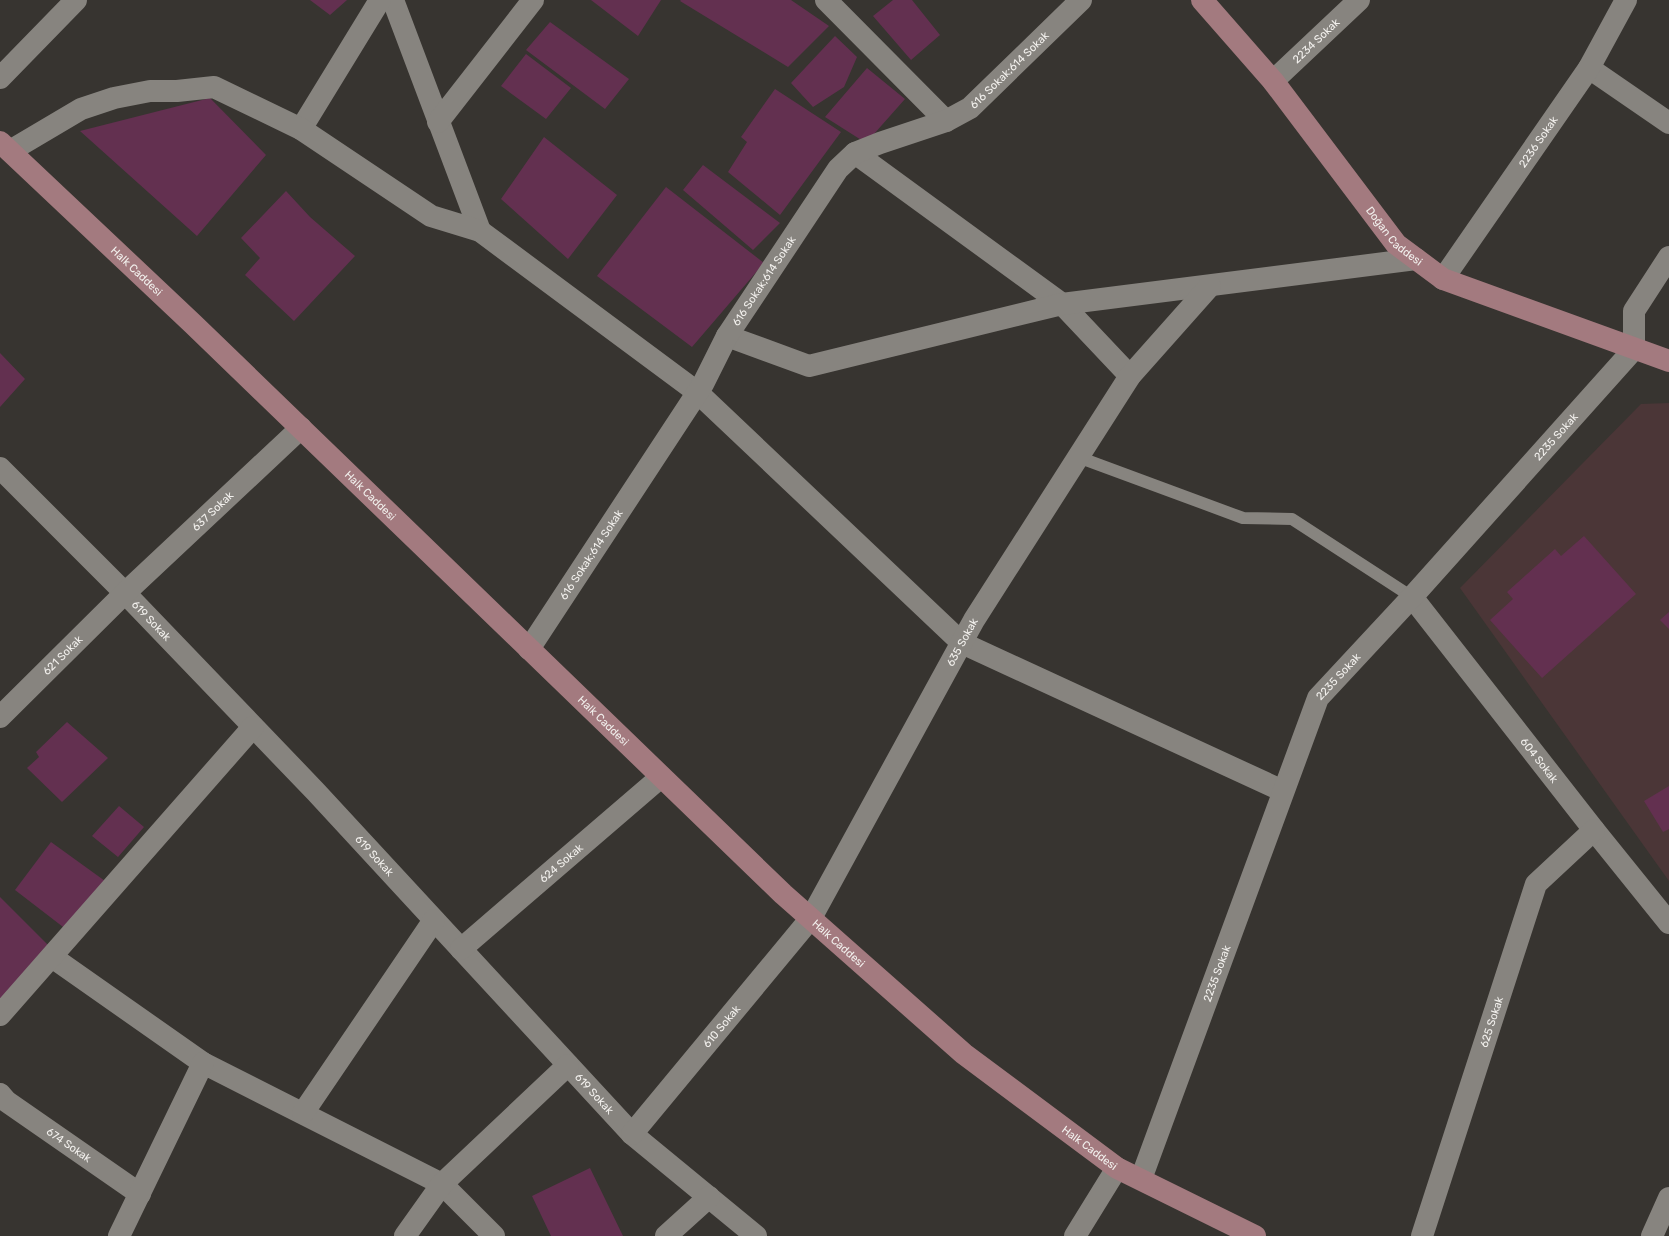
<svg xmlns="http://www.w3.org/2000/svg" width="1669" height="1236" font-family="Rubik,sans-serif">
<style>
.education{fill:#4b3637}
.building{fill:#633050}
.lines{fill:none;stroke-linecap:round;stroke-linejoin:round}
.lane{stroke:#87847f;stroke-width:12}
.street{stroke:#87847f;stroke-width:22}
.secondary{stroke:#a37a7f;stroke-width:22}
.labels{text-anchor:middle;stroke-width:3;stroke-linejoin:round;paint-order:stroke}
.street-label{font-size:11px;fill:#f2f0ed;stroke:#2d2a26}
</style>
<rect width="100%" height="100%" fill="#373430"/>
<!-- education -->
<path class="education" d="M1669,403V881L1460,588L1641,404Z"/>
<!-- building -->
<path class="building" d="M310,0H347L330,15Z
M591,0H661L638,36Z
M681,0H791L829,26L788,67L680,1Z
M893,0H912L940,35L911,60L873,16Z
M550,22L629,79L605,109L526,50Z
M835,36L857,57L844,87L813,107L791,83Z
M526,54L571,88L546,119L501,86Z
M867,68L905,99L866,143L825,117Z
M775,89L841,132L780,215L728,172L747,142L741,137Z
M210,98L266,155L197,236L80,131Z
M544,137L617,195L568,259L501,199Z
M703,165L780,223L753,250L683,190Z
M666,187L764,263L692,347L597,276Z
M286,191L310,217L355,256L294,321L245,275L260,258L241,238Z
M0,353L25,379L0,407Z
M1584,536L1636,594L1542,678L1490,620L1513,599L1507,592L1555,549L1561,556Z
M1669,612V629L1660,620Z
M67,722L108,758L62,802L27,768L39,757L36,752Z
M1669,786V829L1663,832L1644,801Z
M119,806L144,827L118,857L92,836Z
M51,842L105,881L67,930L15,890Z
M0,897L49,946L0,1000Z
M590,1168L623,1236H551L532,1196Z"/>
<g class="lines">
<!-- lane -->
<path class="lane" d="M1078,457L1243,518L1292,519L1412,597"/>
<!-- street -->
<g class="street">
<path d="M393,0L480,231"/>
<path d="M826,0L946,121"/>
<path d="M1589,68L1669,123"/>
<path d="M0,78L76,0"/>
<path id="s1" d="M1273,81L1359,0"/>
<path d="M438,122L533,0"/>
<path d="M301,129L380,0"/>
<path d="M10,151L81,109L114,98L150,91H177L214,87L301,129L431,216L480,231L697,392L962,643L1283,791"/>
<path d="M855,153L1062,304L1130,376"/>
<path id="s2" d="M1443,279L1589,68L1626,0"/>
<path d="M727,336L809,366L1062,304L1416,259"/>
<path id="s3" d="M0,468L125,593L316,792L632,1134L756,1236"/>
<path id="s4" d="M1412,597L1594,830L1669,923"/>
<path id="s5" d="M529,649L703,384L727,336L838,169L855,153L880,143L946,121L970,108L1081,0"/>
<path id="s6" d="M0,717L125,593L301,428"/>
<path id="s7" d="M461,949L661,777"/>
<path d="M52,957L203,1063L442,1184L494,1236"/>
<path d="M0,1015L253,727"/>
<path id="s8" d="M0,1094L6,1101L140,1194"/>
<path d="M303,1113L434,920"/>
<path id="s9" d="M632,1134L811,918L974,620L1130,376L1210,286"/>
<path id="s10" d="M1141,1179L1318,698L1412,597L1634,349V311L1669,257"/>
<path d="M119,1236L203,1063"/>
<path d="M405,1236L442,1184L568,1065"/>
<path d="M666,1236L709,1197"/>
<path d="M1075,1236L1117,1168"/>
<path id="s11" d="M1422,1236L1536,884L1594,830"/>
<path d="M1652,1236L1669,1198"/>
</g>
<!-- secondary -->
<g class="secondary">
<path id="s12" d="M1202,0L1273,81L1396,244L1443,279L1669,361"/>
<path id="s13" d="M0,142L193,324L783,894L964,1054L1117,1168L1255,1236"/>
</g>
</g>
<g class="labels">
<!-- street labels -->
<g class="street-label">
<text dy="4" stroke="none"><textPath href="#s1" startOffset="59">2234 Sokak</textPath></text>
<text dy="4" stroke="none"><textPath href="#s5" startOffset="773">616 Sokak;614 Sokak</textPath></text>
<text dy="4" stroke="none"><textPath href="#s2" startOffset="167">2236 Sokak</textPath></text>
<text dy="4" stroke="none"><textPath href="#s12" startOffset="305">Doğan Caddesi</textPath></text>
<text dy="4" stroke="none"><textPath href="#s13" startOffset="188">Halk Caddesi</textPath></text>
<text dy="4" stroke="none"><textPath href="#s5" startOffset="437">616 Sokak;614 Sokak</textPath></text>
<text dy="4" stroke="none"><textPath href="#s10" startOffset="866">2235 Sokak</textPath></text>
<text dy="4" stroke="none"><textPath href="#s13" startOffset="512">Halk Caddesi</textPath></text>
<text dy="4" stroke="none"><textPath href="#s6" startOffset="296">637 Sokak</textPath></text>
<text dy="4" stroke="none"><textPath href="#s5" startOffset="113">616 Sokak;614 Sokak</textPath></text>
<text dy="4" stroke="none"><textPath href="#s3" startOffset="215">619 Sokak</textPath></text>
<text dy="4" stroke="none"><textPath href="#s9" startOffset="595">635 Sokak</textPath></text>
<text dy="4" stroke="none"><textPath href="#s6" startOffset="88">621 Sokak</textPath></text>
<text dy="4" stroke="none"><textPath href="#s10" startOffset="542">2235 Sokak</textPath></text>
<text dy="4" stroke="none"><textPath href="#s13" startOffset="836">Halk Caddesi</textPath></text>
<text dy="4" stroke="none"><textPath href="#s4" startOffset="207">604 Sokak</textPath></text>
<text dy="4" stroke="none"><textPath href="#s3" startOffset="539">619 Sokak</textPath></text>
<text dy="4" stroke="none"><textPath href="#s7" startOffset="132">624 Sokak</textPath></text>
<text dy="4" stroke="none"><textPath href="#s13" startOffset="1160">Halk Caddesi</textPath></text>
<text dy="4" stroke="none"><textPath href="#s10" startOffset="219">2235 Sokak</textPath></text>
<text dy="4" stroke="none"><textPath href="#s11" startOffset="225">625 Sokak</textPath></text>
<text dy="4" stroke="none"><textPath href="#s9" startOffset="140">610 Sokak</textPath></text>
<text dy="4" stroke="none"><textPath href="#s3" startOffset="863">619 Sokak</textPath></text>
<text dy="4" stroke="none"><textPath href="#s8" startOffset="86">674 Sokak</textPath></text>
<text dy="4" stroke="none"><textPath href="#s13" startOffset="1484">Halk Caddesi</textPath></text>
</g>
</g>
</svg>
